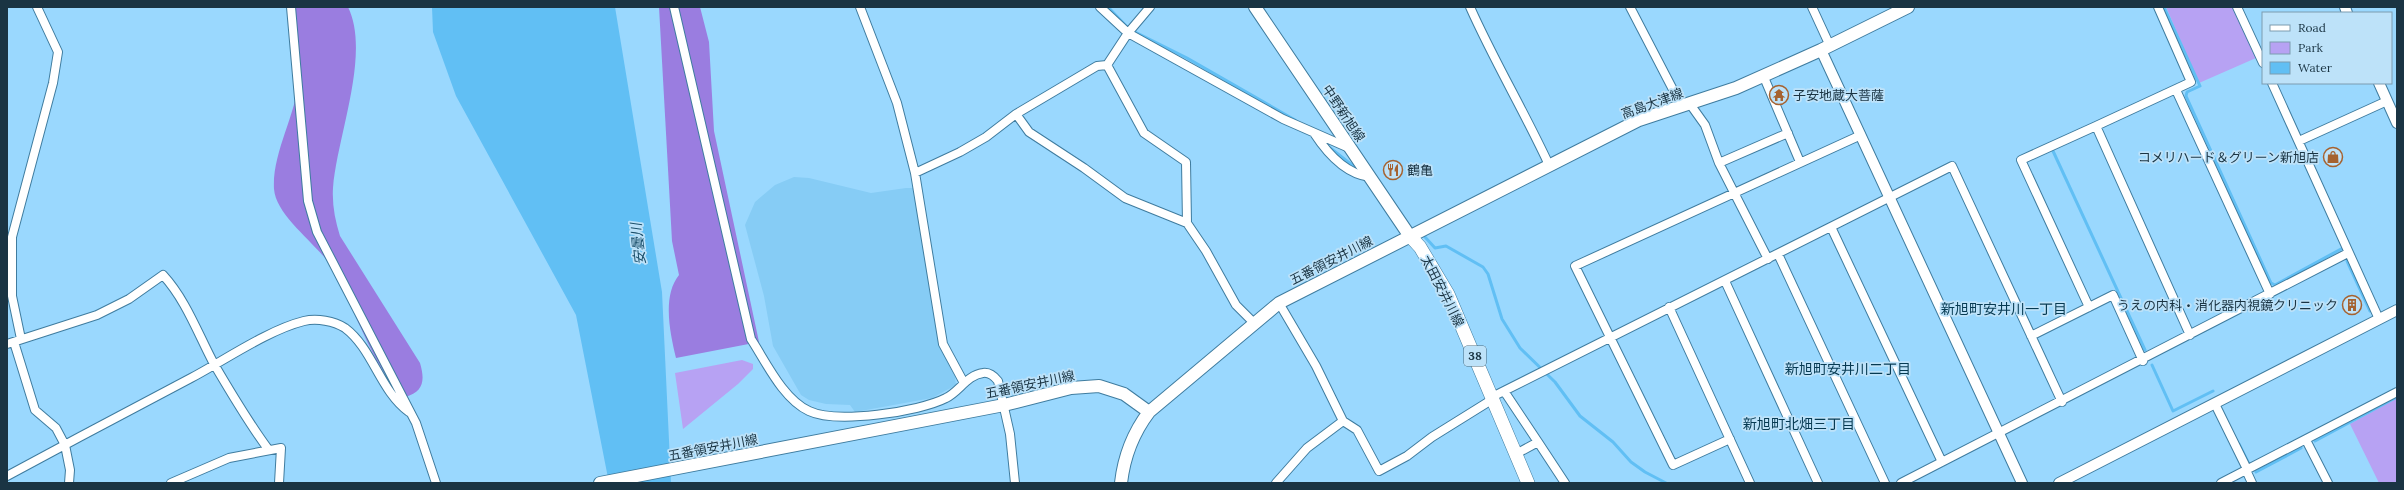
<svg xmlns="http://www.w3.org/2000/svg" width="2404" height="490" font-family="Lora,'Noto Sans JP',serif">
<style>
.built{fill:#86ccf5}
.green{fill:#b7a2f3}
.forest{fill:#9a7de0}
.water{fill:#61bff4}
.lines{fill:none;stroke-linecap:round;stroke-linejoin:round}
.stream{stroke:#61bff4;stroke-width:3}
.minor-casing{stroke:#3f7c9f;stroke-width:10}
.tertiary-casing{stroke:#3f7c9f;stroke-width:12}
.secondary-casing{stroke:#3f7c9f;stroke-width:14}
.primary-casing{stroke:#3f7c9f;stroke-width:14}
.minor{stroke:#fff;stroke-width:8}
.tertiary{stroke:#fff;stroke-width:10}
.secondary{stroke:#fff;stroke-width:12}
.primary{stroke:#fff;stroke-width:13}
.labels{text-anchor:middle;stroke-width:3.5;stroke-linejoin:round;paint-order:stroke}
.shield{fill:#bde2f9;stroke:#4b687a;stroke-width:1}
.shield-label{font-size:12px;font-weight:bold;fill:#1a3443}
.poi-label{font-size:13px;fill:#1a3443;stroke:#bde2f9;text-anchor:start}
.street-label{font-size:13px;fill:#1a3443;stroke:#bde2f9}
.water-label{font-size:14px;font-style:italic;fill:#194d68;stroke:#bde2f9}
.neighbourhood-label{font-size:14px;fill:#063a52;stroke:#bde2f9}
</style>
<rect width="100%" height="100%" fill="#9ad8fe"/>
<!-- built -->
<path class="built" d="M794,177L809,178L871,193L906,188H915L941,349L955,377L956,385L932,398L855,412L850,405L826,404L809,400L801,395L773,346L764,296L745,225L755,202L775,185Z"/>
<!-- green -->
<path class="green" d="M2166,7H2233L2256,58L2199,83Z
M742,360L753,364V369L738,384L683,429L675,373Z
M2397,398V483H2379L2350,424Z"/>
<!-- forest -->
<path class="forest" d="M289,7H348C371,54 337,136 333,188C332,204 335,220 340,236L420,363C425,380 424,392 405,397C377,378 351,299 331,266C316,243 276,216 274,189C272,153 296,115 299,79C300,62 292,26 289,7Z
M659,7H700L709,42L714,131L759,342L676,358C670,333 662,296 679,275L672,241Z"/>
<!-- water -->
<path class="water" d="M432,7H615L662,292L671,483H609L576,315L456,96L433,32Z"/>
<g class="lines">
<!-- stream -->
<path class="stream" d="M1108,7L1129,29L1187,58L1295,120
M2164,7L2200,86L2187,92L2186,96L2271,283L2275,285L2341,249
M1329,147L1357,169
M2053,151L2145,350
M1425,237L1435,248L1446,246L1483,267L1488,274L1502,319L1520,348L1555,382L1580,416L1613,442L1631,462L1645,472L1666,483
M2347,261L2370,311
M2152,365L2173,411L2213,391
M2315,441L2397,397
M2239,444L2249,464
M2256,472L2301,448"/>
<defs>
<path id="minor" d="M291,7L308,201L317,232L416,423L436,483
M674,7L751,339C766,362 783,399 809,411C836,424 919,412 946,398C959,392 967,375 983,373C989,372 994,376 998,381L1010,434L1015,483
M860,7L897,103L915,173L943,344L964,383
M1100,7L1128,33L1283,119L1349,148
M1470,7C1494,61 1524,111 1549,165
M1630,7L1682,107
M1812,7L1830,46
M2158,7L2191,82L2096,126L2190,335
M2237,7L2263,63
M1107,65L1144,133L1186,162L1187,223
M1763,75L1800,162
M2272,83L2379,319
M2176,90L2270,294
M1690,104L1705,125L1719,163L1768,259
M1016,114L1029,132L1084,168L1125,198L1187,223L1206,251L1236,305L1253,322
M1314,133C1327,153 1345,174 1370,177
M2299,141L2387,101
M1719,163L1788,133
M915,173L960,152L986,137L1016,114L1097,66L1107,65L1128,33L1150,7
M1831,227L1942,462
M1778,254L1885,483
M1725,281L1818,483
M1279,303L1316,366L1343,421L1357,430L1379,471L1407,456L1432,437L1493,399
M1669,307L1750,483
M2089,307L2021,160L2096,126
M2031,336L2113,295L2143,361
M21,339L12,296V237L53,83L58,52L37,7
M14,342L35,410L56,428L65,445L70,470L69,483
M7,344L97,315L129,299L163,275C186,300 198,334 214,364C231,393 248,422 268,449
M1504,391L1538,442
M1492,397L1952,166L2062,402
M2215,404L2247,469
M1730,439L1673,465L1575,266L1861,135
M2306,440L2328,483
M1516,454L1538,442L1565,483
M2246,470L2252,483
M7,476C68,443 130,410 191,378C225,360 268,330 304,321C317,318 334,321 345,328C373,349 380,391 409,412
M171,483L229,458L281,448L279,483
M1276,483L1307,448L1343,421
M1901,483L2348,253
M2221,483L2397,392"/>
<path id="tertiary" d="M2345,7L2347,13
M1821,50L2022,483
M2379,83L2397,123
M2059,483L2397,310"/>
<path id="secondary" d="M1255,7L1409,235
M600,483L1004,405L1071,388L1099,386L1124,394L1149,412
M1121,483C1124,457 1133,433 1149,412L1279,303L1639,120L1736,88L1821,50L1908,7"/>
<path id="primary" d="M1409,235L1420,247L1448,294L1528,483"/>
</defs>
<!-- minor casing -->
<use href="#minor" class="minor-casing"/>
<!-- tertiary casing -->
<use href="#tertiary" class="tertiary-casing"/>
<!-- secondary casing -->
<use href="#secondary" class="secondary-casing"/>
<!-- primary casing -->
<use href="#primary" class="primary-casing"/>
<!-- minor -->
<use href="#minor" class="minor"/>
<!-- tertiary -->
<use href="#tertiary" class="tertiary"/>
<!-- secondary -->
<use href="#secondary" class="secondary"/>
<!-- primary -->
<use href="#primary" class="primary"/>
</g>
<!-- icons -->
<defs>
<symbol id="temple-ring" viewBox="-11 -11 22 22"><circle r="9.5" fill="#bde2f9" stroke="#a56230" stroke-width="1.5"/><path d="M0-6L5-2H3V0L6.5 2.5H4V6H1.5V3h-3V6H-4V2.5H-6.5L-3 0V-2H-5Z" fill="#a56230"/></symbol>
<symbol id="shop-ring" viewBox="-11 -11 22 22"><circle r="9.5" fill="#bde2f9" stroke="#a56230" stroke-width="1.5"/><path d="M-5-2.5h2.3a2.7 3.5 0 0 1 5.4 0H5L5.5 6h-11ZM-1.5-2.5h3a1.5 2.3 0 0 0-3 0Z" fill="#a56230"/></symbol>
<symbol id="restaurant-ring" viewBox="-11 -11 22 22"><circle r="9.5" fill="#bde2f9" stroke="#a56230" stroke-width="1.5"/><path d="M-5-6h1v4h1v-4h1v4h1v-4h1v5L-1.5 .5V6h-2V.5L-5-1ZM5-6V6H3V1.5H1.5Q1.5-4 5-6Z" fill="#a56230"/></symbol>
<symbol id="building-ring" viewBox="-11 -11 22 22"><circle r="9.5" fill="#bde2f9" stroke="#a56230" stroke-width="1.5"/><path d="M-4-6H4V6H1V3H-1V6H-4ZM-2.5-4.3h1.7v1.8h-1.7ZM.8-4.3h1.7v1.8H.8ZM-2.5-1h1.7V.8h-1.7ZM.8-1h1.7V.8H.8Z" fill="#a56230"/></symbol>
</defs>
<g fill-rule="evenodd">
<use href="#temple-ring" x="1768" y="84" width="22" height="22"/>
<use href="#shop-ring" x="2322" y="146" width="22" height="22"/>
<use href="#restaurant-ring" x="1382" y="159" width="22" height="22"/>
<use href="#building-ring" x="2341" y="294" width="22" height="22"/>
</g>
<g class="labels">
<!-- shield labels -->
<rect class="shield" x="1464" y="346" width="22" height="20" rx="3"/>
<g class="shield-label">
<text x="1475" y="360">38</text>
</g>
<!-- poi labels -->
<g class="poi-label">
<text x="1793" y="100">子安地蔵大菩薩</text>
<text x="2319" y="162" text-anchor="end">コメリハード＆グリーン新旭店</text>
<text x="1407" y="175">鶴亀</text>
<text x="2338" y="310" text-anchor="end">うえの内科・消化器内視鏡クリニック</text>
</g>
<!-- street labels -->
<g class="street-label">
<text transform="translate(1652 103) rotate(-20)" y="5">高島大津線</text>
<text transform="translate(1344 113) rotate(56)" y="5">中野新旭線</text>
<text transform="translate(1331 260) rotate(-27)" y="5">五番領安井川線</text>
<text transform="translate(1443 291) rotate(63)" y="5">太田安井川線</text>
<text transform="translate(1030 384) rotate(-12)" y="5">五番領安井川線</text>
<text transform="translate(713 447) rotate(-11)" y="5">五番領安井川線</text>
</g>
<!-- water labels -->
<g class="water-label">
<text transform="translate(638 244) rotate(-96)" y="5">安曇川</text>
</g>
<!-- neighbourhood labels -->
<g class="neighbourhood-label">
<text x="2004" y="314">新旭町安井川一丁目</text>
<text x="1848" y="374">新旭町安井川二丁目</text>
<text x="1799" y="429">新旭町北畑三丁目</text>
</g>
</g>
<!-- border -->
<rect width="2404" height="490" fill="none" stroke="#1a3443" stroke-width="16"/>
<!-- legend -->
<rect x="2262" y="12" width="130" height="72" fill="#bde2f9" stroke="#7c9cb0"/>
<rect x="2270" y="25" width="20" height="6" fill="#ffffff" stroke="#7c9cb0"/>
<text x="2298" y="32" font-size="12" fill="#1a3443">Road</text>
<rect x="2270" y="42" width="20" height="12" fill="#b7a2f3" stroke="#7c9cb0"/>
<text x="2298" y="52" font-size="12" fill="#1a3443">Park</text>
<rect x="2270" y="62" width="20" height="12" fill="#61bff4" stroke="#7c9cb0"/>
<text x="2298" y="72" font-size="12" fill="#1a3443">Water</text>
</svg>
